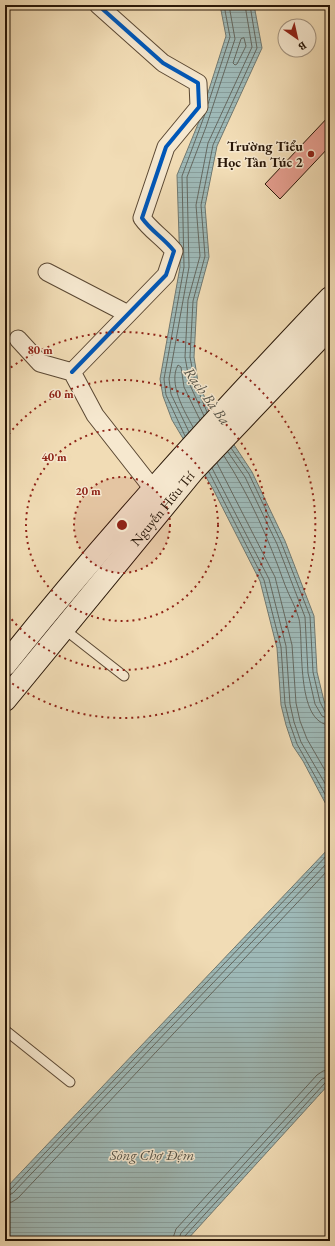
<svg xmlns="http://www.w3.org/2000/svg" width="335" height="1246" font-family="'EB Garamond',serif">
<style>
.water{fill:url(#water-rules);stroke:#6f7871}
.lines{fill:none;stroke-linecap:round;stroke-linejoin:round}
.shore{stroke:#646860;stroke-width:1}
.building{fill:#e59e8f;stroke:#291708}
.lane-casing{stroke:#5b4833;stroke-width:11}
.street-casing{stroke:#5b4833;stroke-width:19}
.secondary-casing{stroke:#291708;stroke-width:24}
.lane{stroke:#f6e8cf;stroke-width:9}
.street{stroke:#f6e8cf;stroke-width:17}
.secondary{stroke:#f6e8cf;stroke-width:22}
.cycleway-casing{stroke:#f6e8cf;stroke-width:6}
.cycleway{stroke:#0057b8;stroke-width:4}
.ring{fill:none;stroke:#8f2418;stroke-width:2;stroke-dasharray:2 4}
.poi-dot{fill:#8f2418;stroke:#f6e8cf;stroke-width:1.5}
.labels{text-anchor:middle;stroke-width:3;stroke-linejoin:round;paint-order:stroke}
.poi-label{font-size:14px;font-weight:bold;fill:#291708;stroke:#f6e8cf;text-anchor:end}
.street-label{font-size:14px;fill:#291708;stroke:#f6e8cf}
.water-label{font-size:15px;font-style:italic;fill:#525045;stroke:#f6e8cf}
.centre{fill:#8f2418;stroke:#f6e8cf;stroke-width:2}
.ring-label{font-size:12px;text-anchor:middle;font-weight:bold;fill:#8f2418;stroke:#f6e8cf;stroke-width:3;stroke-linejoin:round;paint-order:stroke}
</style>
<defs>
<pattern id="water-rules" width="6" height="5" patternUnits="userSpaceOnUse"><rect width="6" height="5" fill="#9eb9b7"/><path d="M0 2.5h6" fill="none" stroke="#889e9c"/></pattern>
</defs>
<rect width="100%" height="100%" fill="#f1dcb5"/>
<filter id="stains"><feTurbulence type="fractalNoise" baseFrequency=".005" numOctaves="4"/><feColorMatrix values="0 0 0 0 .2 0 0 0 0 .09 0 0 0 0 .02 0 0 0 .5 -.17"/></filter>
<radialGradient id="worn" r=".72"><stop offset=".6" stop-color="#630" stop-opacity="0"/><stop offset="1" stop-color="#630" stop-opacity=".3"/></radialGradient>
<!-- water -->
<path class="water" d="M220,5H254L262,48L217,146L205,206L209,257L197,301L194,357L198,382L209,407L252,472L285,541L314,616L317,672L324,701L330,713V812L303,761L293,746L286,725L281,705L277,648L260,581L213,489L172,420L163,396L160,379L180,267L177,175L198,124L226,36Z
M330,847V1083L186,1241H5V1189Z"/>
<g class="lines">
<!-- shore -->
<path class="shore" d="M244,38L246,46L237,64L235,65L233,63L241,39Z
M208,104L230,37L224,5
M207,412L195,383L190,357L193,301L205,256L201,205L213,145L257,48L250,5
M204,416L190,385L185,357L188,300L200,256L196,205L208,143L252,47L245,5
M193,427C184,411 168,383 178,365L181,367L184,387L200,420
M189,432L171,394L169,379L189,267L187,177L206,127L235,39L229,5
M185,436L166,395L164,379L184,267L182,176L205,114
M231,448L249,474L281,542L310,616L313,672L320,702L325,712L330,714
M228,452L245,477L277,544L305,617L308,673L315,704L322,716L330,719
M224,456C250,496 269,540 285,585C289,596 296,607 299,619C304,641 295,724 330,725
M217,463L275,577L292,645L296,703L300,721L307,739L330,779
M212,468L269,579L286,646L290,704L294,722L301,742L330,792
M209,472L264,580L281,647L285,704L290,724L297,744L330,803
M5,1191L10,1190L330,852
M5,1197L13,1193L330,860
M5,1203L12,1202L18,1198L330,868
M172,1241L176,1229L317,1075L323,1071L330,1070
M178,1241L181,1233L322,1079L330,1076
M183,1241L184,1237L325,1083L330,1081"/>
</g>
<!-- building -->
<path class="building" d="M330,115V146L280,199L265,184Z"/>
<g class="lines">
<defs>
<path id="lane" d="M64,629L124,676
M5,1030L70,1082"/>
<path id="street" d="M47,272L128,314
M18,339L40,363L72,372L95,415L153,489
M72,372L166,275L174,251C164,238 151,231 142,218L166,147L199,107L198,83L163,63L98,5"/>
<g id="secondary">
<path d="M5,665C107,537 217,417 330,298"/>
<path id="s1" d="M5,700L193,471L330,327"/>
</g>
</defs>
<!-- lane casing -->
<use href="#lane" class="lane-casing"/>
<!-- street casing -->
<use href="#street" class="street-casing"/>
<!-- secondary casing -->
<use href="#secondary" class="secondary-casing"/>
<!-- lane -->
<use href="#lane" class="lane"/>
<!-- street -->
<use href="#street" class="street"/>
<!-- secondary -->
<use href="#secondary" class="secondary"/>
<defs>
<path id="cycleway" d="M72,372L166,275L174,251C164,238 151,231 142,218L166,147L199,107L198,83L163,63L98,5"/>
</defs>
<!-- cycleway casing -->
<use href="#cycleway" class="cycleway-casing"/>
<!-- cycleway -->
<use href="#cycleway" class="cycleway"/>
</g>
<!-- distance rings -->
<circle cx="122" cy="525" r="48" fill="#8f2418" fill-opacity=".12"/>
<g class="ring">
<circle cx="122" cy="525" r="48"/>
<circle cx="122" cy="525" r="96"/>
<path d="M5 439A145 145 0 1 1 5 611"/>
<path d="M6 371A193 193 0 1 1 6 679"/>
</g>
<!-- markers -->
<circle class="poi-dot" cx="311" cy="154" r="4"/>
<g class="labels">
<!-- poi labels -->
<g class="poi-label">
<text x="303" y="151">Trường Tiểu<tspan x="303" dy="16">Học Tân Túc 2</tspan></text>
</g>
<!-- street labels -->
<g class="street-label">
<text dy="5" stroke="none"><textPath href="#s1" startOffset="248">Nguyễn Hữu Trí</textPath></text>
</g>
<!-- water labels -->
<g class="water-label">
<text transform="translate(207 396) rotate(54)" y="5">Rạch Bà Ba</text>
<text x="152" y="1160">Sông Chợ Đệm</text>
</g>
</g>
<circle cx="122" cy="525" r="6" class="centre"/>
<g class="ring-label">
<text x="40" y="354">80 m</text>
<text x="61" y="398">60 m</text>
<text x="54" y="461">40 m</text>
<text x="88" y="495">20 m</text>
</g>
<!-- margin -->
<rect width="335" height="1246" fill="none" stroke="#f1dcb5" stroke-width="20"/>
<rect x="6" y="6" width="323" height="1234" fill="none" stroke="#291708" stroke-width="2"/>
<rect x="10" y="10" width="315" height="1226" fill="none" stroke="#291708"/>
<!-- north arrow -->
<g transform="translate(297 38) rotate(146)"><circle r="19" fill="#f6e8cf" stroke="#a4947f"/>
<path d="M0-3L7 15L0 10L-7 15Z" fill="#8f2418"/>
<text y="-6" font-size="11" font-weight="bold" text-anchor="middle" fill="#291708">B</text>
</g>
<rect width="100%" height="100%" filter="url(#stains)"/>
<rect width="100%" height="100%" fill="url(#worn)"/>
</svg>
